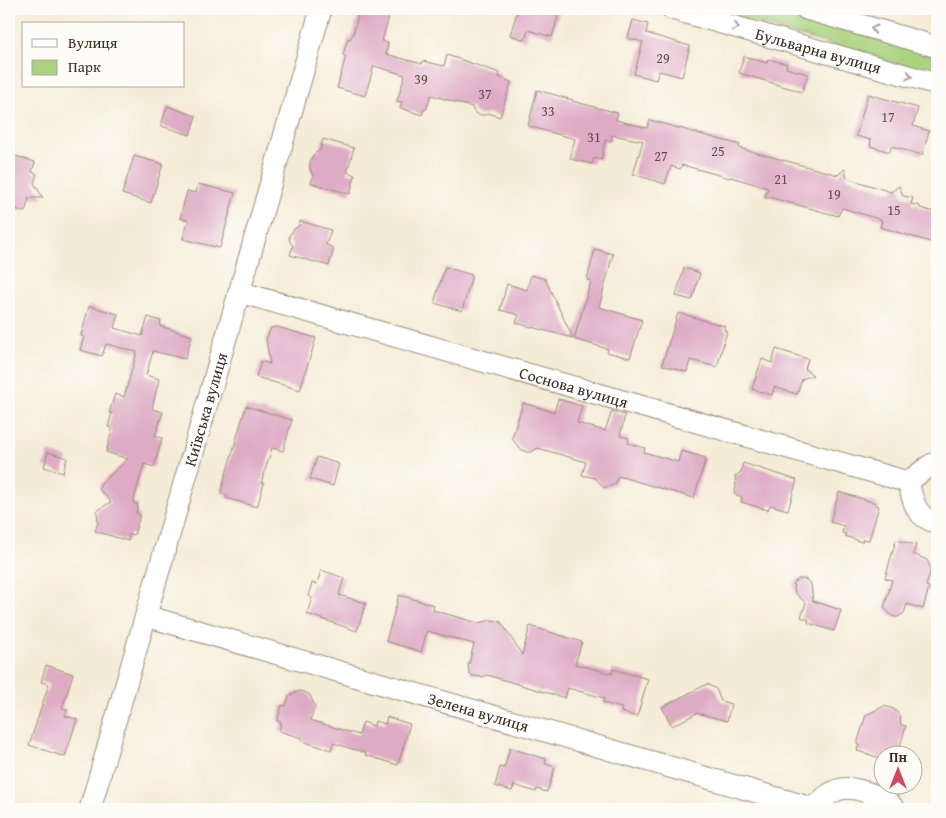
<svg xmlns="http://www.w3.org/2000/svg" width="946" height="818" font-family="'Gentium Book Plus',serif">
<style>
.green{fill:#aad37f;stroke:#727e4e}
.building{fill:#deabc5}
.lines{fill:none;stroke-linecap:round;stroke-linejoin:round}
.minor-casing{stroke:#988b7a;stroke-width:23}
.minor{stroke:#fff;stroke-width:21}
.oneway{stroke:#a79f9a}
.labels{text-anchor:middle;stroke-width:5;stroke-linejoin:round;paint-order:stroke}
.number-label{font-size:14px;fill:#644a48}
.street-label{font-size:16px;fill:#3b2a1e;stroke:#fdfcf7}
</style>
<rect width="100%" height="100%" fill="#fdfcf7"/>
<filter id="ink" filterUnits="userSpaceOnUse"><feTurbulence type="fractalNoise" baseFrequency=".02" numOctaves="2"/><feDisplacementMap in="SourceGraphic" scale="10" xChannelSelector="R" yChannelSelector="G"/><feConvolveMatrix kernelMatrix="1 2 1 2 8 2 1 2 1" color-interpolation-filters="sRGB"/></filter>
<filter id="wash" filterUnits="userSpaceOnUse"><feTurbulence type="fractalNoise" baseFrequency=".0096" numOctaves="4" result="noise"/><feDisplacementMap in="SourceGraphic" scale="20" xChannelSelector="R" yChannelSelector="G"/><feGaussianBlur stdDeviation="1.12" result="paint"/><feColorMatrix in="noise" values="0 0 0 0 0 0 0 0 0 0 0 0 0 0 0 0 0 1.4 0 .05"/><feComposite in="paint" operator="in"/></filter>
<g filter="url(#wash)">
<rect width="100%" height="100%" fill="#f5ecd7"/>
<!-- green -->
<path class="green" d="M707,9H771L937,56V75Z"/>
<g id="blocks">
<!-- building -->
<path class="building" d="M360,9H391L382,41L388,43L386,54L422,64L423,61L444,66L447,55L500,73L499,77L511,82L500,117L488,113L484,115H479L474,112L472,107L431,95L426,110L424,109L422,115L400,108L402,102L397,101L405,75L374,66L365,96L337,88L346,56L343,55L348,38L350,39L353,34Z
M518,9H560L552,37L528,30L525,40L510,35Z
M633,20L648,24L646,33L690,46L682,77L659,71L656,80L634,74L643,42L628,38Z
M744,56L767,63L768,59L787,64L786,68L808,74L802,92L739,73Z
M537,90L573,100L572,101L618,113L616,120L647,128L650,120L740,145L739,148L838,175L845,169L847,178L891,192L899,186L903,196L913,198L911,204L920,206V208L937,213V244L880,227L882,220L842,208L838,216L765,196L768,188L731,177L730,178L682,165L680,169L671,166L665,184L633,174L643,141L612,135L611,141L605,140L601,160L594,158L592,164L570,159L575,139L528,126Z
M868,94L918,108L913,126L929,131L922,155L891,146L890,152L870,146L871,140L856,136Z
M167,106L196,116L190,135L161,126Z
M323,139L354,148L347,172L355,175L350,194L311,183L313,175L310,169V161L314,154L320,150Z
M9,154L35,162L32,172L37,174L34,183L43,198H29L25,212L9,207Z
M134,156L163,164L151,203L122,194Z
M198,184L235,193L220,248L183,239L188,220L180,218L187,191L196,193Z
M300,221L331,230L326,245L334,248L329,266L290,255L293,246L290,242L289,236L294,229L299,226Z
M595,249L613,254L599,307L642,320L630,358L607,352L608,349L574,339L591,281L587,280Z
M445,267L472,275L462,311L434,303Z
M684,268L700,273L692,300L676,296Z
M531,275L545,279L573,338L516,323L519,315L500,310L507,284L527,290Z
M89,306L118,314L114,328L142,336L148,317L161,321L160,326L192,336L185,359L153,351L146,375L159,379L152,409L163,412L155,436L162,438L154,467L144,464L133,503L138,504L136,513L140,515L134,535L130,534L128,541L95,531L98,523L97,511L111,502L99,489L101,483L128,459L106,452L112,431V428L108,427L112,413H109L115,394L124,397L137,352L106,344L102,356L80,350L84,337L81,336Z
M678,313L725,326L724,330L727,331L717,367L690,360L687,372L662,365Z
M277,327L316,338L300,390L256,377L261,361L270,364L266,339L271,328Z
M776,349L808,359L805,369L813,375L802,379L797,394L774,387L772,395L752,389L762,359L772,363Z
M558,399L582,406L577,423L605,431L612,411L625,415L620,436L629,438L628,443L645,448L644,452L678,462L681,451L706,458L694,498L618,476L615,484L604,488L595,478L582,475L586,462L538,448L531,452H526L519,448L512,438L523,403L554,412Z
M246,406L292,420L283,451L272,448L261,483H264L257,507L226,498L227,495L221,493V491Z
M48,452L67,458L63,473L44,467Z
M317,457L339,464L333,486L310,479Z
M743,463L797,480L788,510L770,505L768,510L741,502L742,497L734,494L736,487L735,476L741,472Z
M839,492L876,503V505L879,506L869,540L863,539L862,542L845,536L846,534L842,533L844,526L830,522Z
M896,540L916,545L913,554L927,560L931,569L926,586L929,587L923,609L907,604L904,613L898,617H893L884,608L892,580L885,578Z
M321,570L344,578L339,595L366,603L357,631L307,614L312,598L308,596L312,583L317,584Z
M798,579H805L811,584L813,601L841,610L834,631L808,623L809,620L801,617L806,603L795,593L794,589L793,584Z
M399,595L434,605L433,610L478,623L492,620L501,622L522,655L530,626L582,642L575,664L613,674L612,669L648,679L637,717L621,712L622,708L603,703L604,698L568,688L565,698L487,675L483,677L474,676L470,674L468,667L474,644L427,631L421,652L386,641Z
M46,665L73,674L62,708L67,710L65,716L77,719L65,757L29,745L49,684L41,682Z
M707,684L716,689L721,701L731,704L727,721L697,713L672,726L662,707Z
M299,691L305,692L310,695L315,707L310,720L359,735L363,722L374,726L375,721L385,724L387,717L410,724L398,765L365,755L366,753L333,743L331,750L301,741L302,738L279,731L281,722L277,721L282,705L286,706L289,696Z
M884,706L894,709L900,716L901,725L906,726L897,756H884V759L857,751L859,744H857L866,715Z
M510,748L546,759L545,764L555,767L547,792L537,789L536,792L514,785L512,791L495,786L500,767L504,768Z"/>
</g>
</g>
<g filter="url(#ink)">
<use href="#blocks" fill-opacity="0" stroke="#988b7a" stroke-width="1"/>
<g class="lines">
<defs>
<g id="minor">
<path id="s1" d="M672,9L937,84"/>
<path d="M806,9L937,47"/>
<path id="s2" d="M239,292L908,482"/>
<path d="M908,482C914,502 914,516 937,523"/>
<path d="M908,482L929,466L937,462"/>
<path id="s3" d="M146,616L812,808"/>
<path d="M812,808C821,802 830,791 841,789C854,786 888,797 894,809"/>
<path id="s4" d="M90,809L321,9"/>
</g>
</defs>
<!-- minor casing -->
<use href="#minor" class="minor-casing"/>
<!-- minor -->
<use href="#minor" class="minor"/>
</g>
<!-- one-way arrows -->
<defs><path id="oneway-chevron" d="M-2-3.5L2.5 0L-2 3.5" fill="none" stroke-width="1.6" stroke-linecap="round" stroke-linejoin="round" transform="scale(1.25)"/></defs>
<g class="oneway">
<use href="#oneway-chevron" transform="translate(736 27) rotate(16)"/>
<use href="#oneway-chevron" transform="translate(874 29) rotate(-164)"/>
<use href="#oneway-chevron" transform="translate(909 76) rotate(16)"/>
</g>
</g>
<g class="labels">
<!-- number labels -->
<g class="number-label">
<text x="663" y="63">29</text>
<text x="421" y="84">39</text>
<text x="485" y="99">37</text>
<text x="548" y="116">33</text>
<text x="888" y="122">17</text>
<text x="594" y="142">31</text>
<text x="718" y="156">25</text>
<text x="661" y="161">27</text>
<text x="781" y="184">21</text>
<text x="834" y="199">19</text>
<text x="894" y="215">15</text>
</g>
<!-- street labels -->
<g class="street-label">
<text dy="6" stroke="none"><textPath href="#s1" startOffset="152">Бульварна вулиця</textPath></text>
<text dy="6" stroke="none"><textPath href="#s2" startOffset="348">Соснова вулиця</textPath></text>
<text dy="6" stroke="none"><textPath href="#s4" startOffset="416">Київська вулиця</textPath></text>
<text dy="6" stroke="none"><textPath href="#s3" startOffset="346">Зелена вулиця</textPath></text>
</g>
</g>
<!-- margin -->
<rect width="946" height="818" fill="none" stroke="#fdfcf7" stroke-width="30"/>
<!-- legend -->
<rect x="22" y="22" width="162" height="65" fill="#fdfcf7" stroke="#afa8a0"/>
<rect x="32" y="39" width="25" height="8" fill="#ffffff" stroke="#afa8a0"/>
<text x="68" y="48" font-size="15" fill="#3b2a1e">Вулиця</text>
<rect x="32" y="60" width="25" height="15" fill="#aad37f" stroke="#afa8a0"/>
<text x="68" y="72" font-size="15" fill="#3b2a1e">Парк</text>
<!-- north arrow -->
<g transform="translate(898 770)"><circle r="24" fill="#fdfcf7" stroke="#afa8a0"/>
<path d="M0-4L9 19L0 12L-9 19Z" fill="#d1495b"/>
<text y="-8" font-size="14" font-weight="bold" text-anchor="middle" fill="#3b2a1e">Пн</text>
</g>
</svg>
